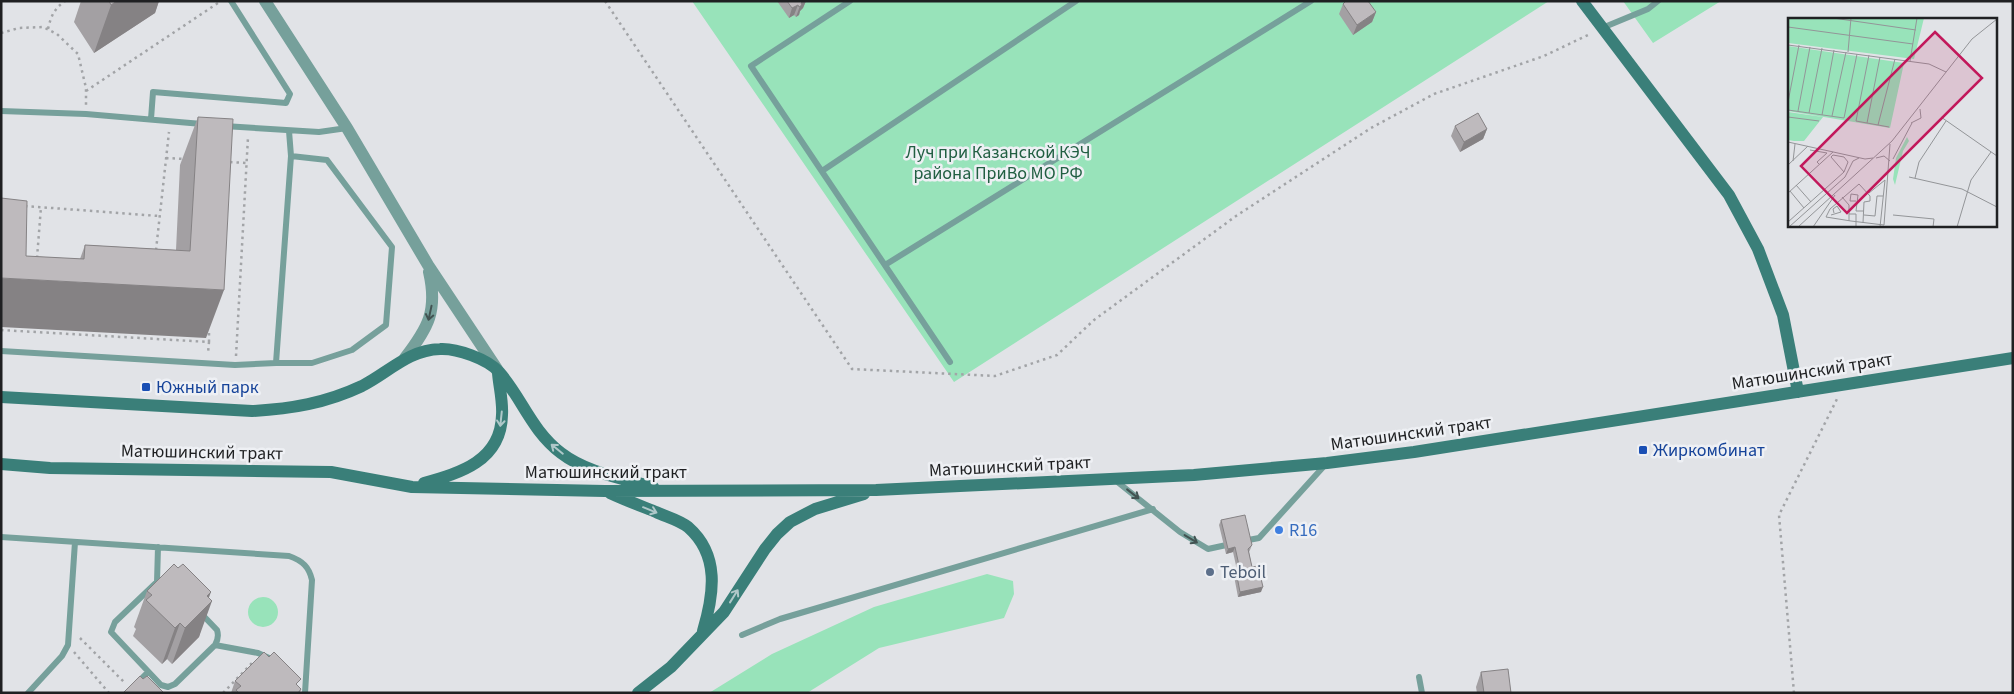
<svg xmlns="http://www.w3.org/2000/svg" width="2014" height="694" font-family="'Source Sans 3',sans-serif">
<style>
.green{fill:#98e3ba}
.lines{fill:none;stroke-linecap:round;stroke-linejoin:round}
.path{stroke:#a2a4a7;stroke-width:2.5;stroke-dasharray:2.5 4;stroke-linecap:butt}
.lane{stroke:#76a09b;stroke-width:6}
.street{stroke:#76a09b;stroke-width:12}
.secondary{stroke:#3a7f79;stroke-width:12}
.wall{fill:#a3a0a3}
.shaded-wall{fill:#858284}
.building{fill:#bebabd;stroke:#858284}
.oneway{stroke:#425352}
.oneway2{stroke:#afc8c9}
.transit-dot{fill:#1a4fb4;stroke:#eef0f4;stroke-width:2}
.shop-dot{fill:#3f7fe0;stroke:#eef0f4;stroke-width:2}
.service-dot{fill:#5c6f8a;stroke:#eef0f4;stroke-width:2}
.labels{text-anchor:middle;stroke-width:5;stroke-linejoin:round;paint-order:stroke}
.park-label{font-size:18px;fill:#215f42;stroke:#eef0f4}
.street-label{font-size:18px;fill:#1f2022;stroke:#eef0f4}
.transit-label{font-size:18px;fill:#164399;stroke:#eef0f4;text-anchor:start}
.shop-label{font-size:18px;fill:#366cbe;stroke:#eef0f4;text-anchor:start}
.service-label{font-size:18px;fill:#4e5e75;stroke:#eef0f4;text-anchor:start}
.inset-road{fill:none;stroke:#939598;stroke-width:1}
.view{fill:#c2185b;fill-opacity:0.15;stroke:#c2185b;stroke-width:2.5}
.inset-edge{fill:none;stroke:#1f2022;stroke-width:2.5}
</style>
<rect width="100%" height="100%" fill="#e1e3e7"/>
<!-- green -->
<path class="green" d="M692,1H1549L954,382Z
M1623,1H1721L1653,43Z
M987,574L1013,581L1014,594L1004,618L879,648L807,693H709L772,654L874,607Z
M248 612a15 15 0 1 1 30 0a15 15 0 1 1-30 0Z"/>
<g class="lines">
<!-- path -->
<path class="path" d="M605,1L852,369L995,376L1057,355L1094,320L1236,216L1371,128L1434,94L1544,56L1590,34
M48,29C51,16 54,9 65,1
M1,33L19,28L43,27L57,34L78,54L86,88V105
M86,91L221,1
M166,158L184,159
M230,162L247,163
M25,206L159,216
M156,250L169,132
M37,258L41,207
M1,330L209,342L208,353
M209,342V329
M236,356L248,137
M80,638L124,682
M74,652L109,693
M223,693L253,662
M1794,693L1779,515L1837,399"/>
<!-- lane -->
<path class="lane" d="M850,1L751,66L950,362
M1602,28L1648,9L1658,1
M1,111L86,114L202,124
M151,119L153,92L286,103L290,94L231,1
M224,126L319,132L347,128
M289,131L291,156
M291,156L327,160L392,247L386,325L352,350L312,363H276Z
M822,171L1076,1
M885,265L1311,1
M1,351L235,365L276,363
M1115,480L1180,532L1208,549L1231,544
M1,537L289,556C303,561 309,567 312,580L305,693
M1243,541L1259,538L1325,465
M159,580L170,581L217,630C219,636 218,640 215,645L175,684L168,687L161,685L111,632L115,622Z
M157,582L158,547
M742,635L780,619L1153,509
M215,645L258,653L269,658
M1419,677L1422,693
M28,693L62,656L68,645L75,542
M127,693L148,672"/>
<!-- street -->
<path class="street" d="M265,1L347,128L428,265L497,369
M405,358C428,328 438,311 429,272"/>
<!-- secondary -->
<path class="secondary" d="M1582,1L1729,195L1758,249L1783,315L1798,392
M1,397L252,411C291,409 326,403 362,386C388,373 408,350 440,349C456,348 488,359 499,372C522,398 531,430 561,453C587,473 622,478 653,487
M1,464L50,468L331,472L412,487L605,491L876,490L1194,475L1327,463L1414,452L2013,358
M424,483C460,473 501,461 502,415C503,401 499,386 498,373
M610,493C625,500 641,506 656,512C667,517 679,520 688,527C720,555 714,594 703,631
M638,693L671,667L724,612L765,549L777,534L790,522L815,509L864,494"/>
</g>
<!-- wall -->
<path class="wall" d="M81,1H159L155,13L94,53L74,22Z
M777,1H806L803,8L800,11L799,15L796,17L794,15L789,18Z
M1343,4L1376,12L1372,22L1353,35L1339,14Z
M198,117L206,338L26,256L80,259L85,245L176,250L180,165Z
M1455,126L1487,129L1483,139L1460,152L1451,136Z
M1221,520L1252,545L1250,550L1249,552L1252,567L1261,592L1238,597L1234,576L1236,571L1237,570L1233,552L1226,554L1219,525Z
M147,591L209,598L199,637L172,664L167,659L162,664L133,636L136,629L134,627Z
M1481,672L1511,693H1477L1476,687Z
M235,681L298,686L301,689L300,693H231Z"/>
<!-- shaded-wall -->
<path class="shaded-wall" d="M117,1H159L155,13L94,53L111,5Z
M803,1H806L803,8L800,11L799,15L796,17L801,3Z
M798,5L794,15L789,18L792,8Z
M1376,12L1372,22L1353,35L1357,25Z
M1487,129L1483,139L1460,152L1464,142Z
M1,278L224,290L206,338L1,327Z
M1235,547L1233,552L1226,554L1228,549Z
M1263,587L1261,592L1238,597L1240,592Z
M211,592L205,608L212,601L199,637L172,664L185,628L207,596Z
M180,623L167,659L162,664L175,628Z"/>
<!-- building -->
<path class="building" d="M109,1H117L111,5Z
M787,1H803L801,3L802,5L799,7L798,5L792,8Z
M1346,1H1368L1376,12L1357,25L1343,4Z
M1478,113L1487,129L1464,142L1455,126Z
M198,117L233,119L224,290L1,278V198L27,201L26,256L84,259L85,245L190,251Z
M1245,515L1252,545L1248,549L1252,567L1258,566L1263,587L1240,592L1236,571L1240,570L1235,547L1228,549L1221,520Z
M174,564L178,568L183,564L211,592L207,596L212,601L185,628L180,623L175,628L146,600L152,595L147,591Z
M264,652L269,657L274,652L301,679L296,684L301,689L298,693H239L236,690L241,686L235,681Z
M1508,669L1511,693H1484L1481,672Z
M140,676L143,679L147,676L164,693H123Z"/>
<!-- one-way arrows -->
<defs><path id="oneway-shaft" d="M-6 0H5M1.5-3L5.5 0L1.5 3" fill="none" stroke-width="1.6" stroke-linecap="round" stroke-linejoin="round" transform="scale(1.25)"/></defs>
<g class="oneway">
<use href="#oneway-shaft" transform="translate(430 313) rotate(102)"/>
<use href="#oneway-shaft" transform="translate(1133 494) rotate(38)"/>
<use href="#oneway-shaft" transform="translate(1191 539) rotate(31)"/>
</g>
<g class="oneway2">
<use href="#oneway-shaft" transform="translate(501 419) rotate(96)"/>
<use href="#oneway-shaft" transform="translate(557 449) rotate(-141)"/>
<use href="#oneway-shaft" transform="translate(650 510) rotate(22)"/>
<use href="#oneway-shaft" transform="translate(734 596) rotate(-58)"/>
</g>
<!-- markers -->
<g class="transit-dot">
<rect x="141" y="382" width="10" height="10" rx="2.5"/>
<rect x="1638" y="445" width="10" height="10" rx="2.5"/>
</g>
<circle class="shop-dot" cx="1279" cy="530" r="5"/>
<circle class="service-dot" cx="1210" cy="572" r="5"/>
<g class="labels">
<!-- park labels -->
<g class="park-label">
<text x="998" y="158">Луч при Казанской КЭЧ<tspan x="998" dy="21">района ПриВо МО РФ</tspan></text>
</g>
<!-- street labels -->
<g class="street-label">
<text transform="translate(1812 371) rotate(-9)" y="6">Матюшинский тракт</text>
<text transform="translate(1411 433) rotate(-8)" y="6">Матюшинский тракт</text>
<text transform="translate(202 452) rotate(1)" y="6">Матюшинский тракт</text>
<text transform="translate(1010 466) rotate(-3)" y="6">Матюшинский тракт</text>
<text x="606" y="478">Матюшинский тракт</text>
</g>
<!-- transit labels -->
<g class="transit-label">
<text x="156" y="393">Южный парк</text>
<text x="1653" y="456">Жиркомбинат</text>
</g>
<!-- shop labels -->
<g class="shop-label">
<text x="1289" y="536">R16</text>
</g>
<!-- service labels -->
<g class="service-label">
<text x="1220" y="578">Teboil</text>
</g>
</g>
<!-- overview -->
<g transform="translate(1788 18)">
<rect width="209" height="209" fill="#e1e3e7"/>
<path d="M0,0H136L126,41L0,25ZM0,28L116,45L102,110L0,93ZM0,94L35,99L16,123H6L0,122ZM119,119L121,123L115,133L107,167L105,161L108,140Z" fill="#98e3ba"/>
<path class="inset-road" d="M45,0L128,12M0,9L125,26M0,27L141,46L158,54M60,34L63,0M81,37L68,103L101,109M122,43L129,0M0,84L11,27M0,92L56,100L69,36M10,93L22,29M21,95L34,30M34,97L46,32M44,98L58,34M0,99L31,103M153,99L209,138M79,105L92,39M123,105L133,100L132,91M90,107L107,41M0,124L77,141L85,140M22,132L39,135L29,144L31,146M45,137L56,139L60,144L56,154L43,139ZM88,140L96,138L102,143M105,141L124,105M5,143L7,126M0,147L20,128M121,159L174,171L209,189M127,160L131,144L158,103M8,167L23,184M2,173L16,190M0,175L45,134M81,175L97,162M54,179L61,187V196M68,183H62L63,176L70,177L68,193H76M43,197L53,194L49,188L45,191L46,195M76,197L87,198L89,178H95M105,197L146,201L145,209M61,203V196H68V209M0,204L56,154M75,205L76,184L82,183V178L71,166L42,191L38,199L63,203L96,207M96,207L102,126M1,209L57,159L65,143L71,140M10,209L104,123L184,21L209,1M25,209L47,177M92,209L97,162M169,209L183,162L203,134"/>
<path class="view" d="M147,14L194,60L59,195L13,148Z"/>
<rect width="209" height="209" class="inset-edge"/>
</g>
<!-- border -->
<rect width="2014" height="694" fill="none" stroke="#1f2022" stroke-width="5"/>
</svg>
